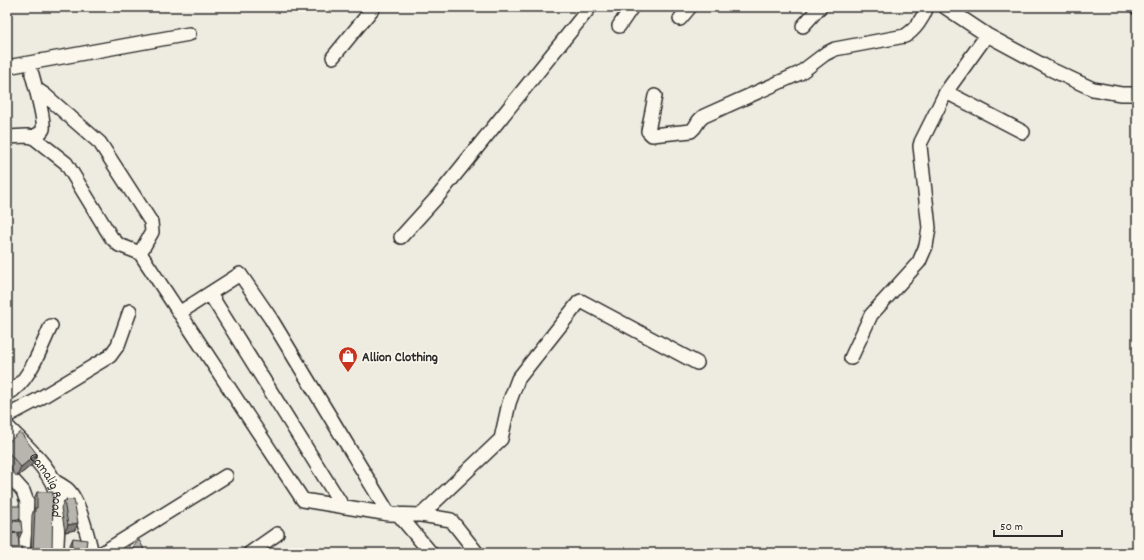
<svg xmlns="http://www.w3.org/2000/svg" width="1144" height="560" font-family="Dekko,sans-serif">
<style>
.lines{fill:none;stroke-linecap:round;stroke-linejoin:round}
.minor-casing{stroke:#2b2b2b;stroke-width:16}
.major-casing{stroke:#2b2b2b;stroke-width:19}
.minor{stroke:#fbf7ec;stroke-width:13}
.major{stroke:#fbf7ec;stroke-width:16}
.wall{fill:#9e9c96;stroke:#2b2b2b}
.shaded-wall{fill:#817f7a;stroke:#2b2b2b}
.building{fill:#b8b5ae;stroke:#2b2b2b}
.labels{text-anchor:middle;stroke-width:3;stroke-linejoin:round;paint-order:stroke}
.poi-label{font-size:14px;font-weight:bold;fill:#2b2b2b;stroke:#fbf7ec;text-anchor:start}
.street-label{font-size:14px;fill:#2b2b2b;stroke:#fbf7ec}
</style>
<rect width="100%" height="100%" fill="#eeebe0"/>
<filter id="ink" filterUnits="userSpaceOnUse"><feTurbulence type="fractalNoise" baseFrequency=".025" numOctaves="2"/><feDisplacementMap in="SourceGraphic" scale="8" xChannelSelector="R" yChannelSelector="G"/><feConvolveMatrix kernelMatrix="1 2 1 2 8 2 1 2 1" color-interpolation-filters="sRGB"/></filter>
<g filter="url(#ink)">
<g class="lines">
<defs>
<path id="minor" d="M945,7L987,35L1050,69L1093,89L1121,94H1137
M1137,7V8
M680,19L690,7
M619,26L632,7
M803,26L820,7
M333,57L374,7
M7,67L189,34
M32,74C35,86 45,119 43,129C42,133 36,135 33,137
M36,89L45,95L100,143L151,222L152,232L140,253
M946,92L1023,132
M655,96L648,131L652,135L691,131C698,126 696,121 704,116L800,73L825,54L835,49L905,36C915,30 923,18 927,7
M7,137L27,136L33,137L66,163L111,237L119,245L140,253L303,500L389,514L421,515L501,439L509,403L518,379L579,302L581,301L697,363
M401,237L439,195L590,7
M210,294L343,507
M179,313L240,274L271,319L389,514
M851,358L871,315L919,262L926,246L929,228L920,146L921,142L946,92L987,35
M7,394C29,383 41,347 51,326
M7,416L37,400L110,356L118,345L130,311
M7,473L23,491L27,502L23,553
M54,481C58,483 63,486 67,489C79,499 88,537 92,553
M398,514L431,553
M421,515L451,520L477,553
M102,553L226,476
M250,553L277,534"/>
<g id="major">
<path id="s1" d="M7,428C24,446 54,471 58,496L55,553"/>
</g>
</defs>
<!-- minor casing -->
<use href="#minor" class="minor-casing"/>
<!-- major casing -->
<use href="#major" class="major-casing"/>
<!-- minor -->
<use href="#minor" class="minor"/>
<!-- major -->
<use href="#major" class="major"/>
</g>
<!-- wall -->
<path class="wall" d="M7,443L37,454L33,464L17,477L7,465Z
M37,492L52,553H31L32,515L34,510V499Z
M64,501L75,530L65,532L61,508Z
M7,506L20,519V521L19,539V547L7,534V529L8,527Z
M73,538L85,553H69L70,545Z
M133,547L146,553H116L132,550Z"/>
<!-- shaded-wall -->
<path class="shaded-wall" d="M37,454L33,464L17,477L21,467Z
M20,519L18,526L10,522L8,527H7V520Z
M78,523L75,530L65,532L68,525Z
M22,532L19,539L8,540L10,533Z"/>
<!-- building -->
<path class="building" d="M20,432L37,454L21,467L7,451V443Z
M37,492H53L52,553H33L35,508H37Z
M74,499L78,523L68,525L64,501Z
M7,506H20V519L7,520Z
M21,521L22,532L10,533V522Z
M18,533L19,547H22V553H7V534Z
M73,538L87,540L85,553H71Z
M139,540L146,553H136L133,547Z
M128,545L134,553H116Z"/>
</g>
<!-- icons -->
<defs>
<symbol id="shop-pin" viewBox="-11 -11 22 30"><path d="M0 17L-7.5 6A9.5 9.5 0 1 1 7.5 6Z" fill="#c8321e" stroke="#fbf7ec"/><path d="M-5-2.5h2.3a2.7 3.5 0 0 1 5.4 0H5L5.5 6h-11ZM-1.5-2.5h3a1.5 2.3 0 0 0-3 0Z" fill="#fff"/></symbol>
</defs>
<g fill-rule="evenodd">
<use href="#shop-pin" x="337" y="345" width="22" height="30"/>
</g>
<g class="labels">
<!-- poi labels -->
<g class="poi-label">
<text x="362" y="361">Allion Clothing</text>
</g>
<!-- street labels -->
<g class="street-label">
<text dy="5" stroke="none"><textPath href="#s1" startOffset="72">Camalig Road</textPath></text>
</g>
</g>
<!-- margin -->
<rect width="1144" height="560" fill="none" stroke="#fbf7ec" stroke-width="24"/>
<rect x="12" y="12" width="1120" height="536" fill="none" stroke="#2b2b2b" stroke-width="1.5" filter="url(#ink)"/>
<!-- scale -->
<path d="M994 530v6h68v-6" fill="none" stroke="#2b2b2b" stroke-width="2"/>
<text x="1000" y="530" font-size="12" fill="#2b2b2b" stroke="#fbf7ec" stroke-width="3" paint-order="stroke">50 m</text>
</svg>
